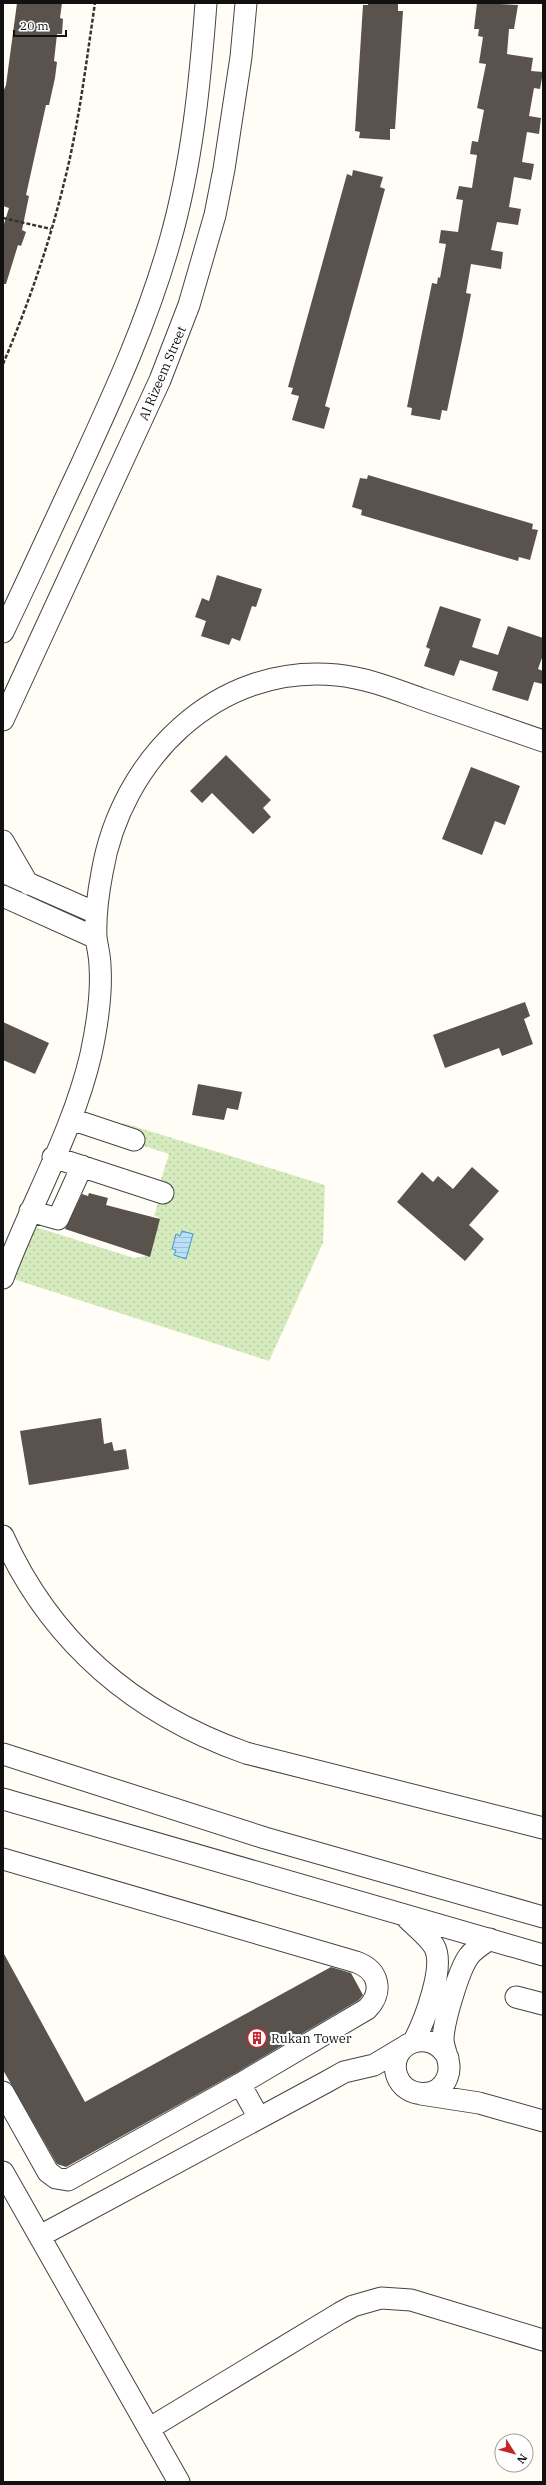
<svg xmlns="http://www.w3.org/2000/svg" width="546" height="2485" font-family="'IBM Plex Serif',serif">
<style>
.grass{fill:url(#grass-dots)}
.water{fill:url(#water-rules);stroke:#3f96cf}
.building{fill:#5a524d}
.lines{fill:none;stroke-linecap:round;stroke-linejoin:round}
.minor-casing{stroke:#444;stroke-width:23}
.path{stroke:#333;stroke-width:2.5;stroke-dasharray:4 2;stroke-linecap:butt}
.minor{stroke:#fff;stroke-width:21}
.labels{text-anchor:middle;stroke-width:4;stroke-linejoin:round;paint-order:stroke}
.street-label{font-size:13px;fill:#111;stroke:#fff}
.poi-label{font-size:13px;fill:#111;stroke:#fff;text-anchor:start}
</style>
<defs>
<pattern id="grass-dots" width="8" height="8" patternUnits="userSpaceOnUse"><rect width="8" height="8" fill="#d5ebbd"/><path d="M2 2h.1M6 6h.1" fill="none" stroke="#b6c8a1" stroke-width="1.8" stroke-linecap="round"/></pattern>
<pattern id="water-rules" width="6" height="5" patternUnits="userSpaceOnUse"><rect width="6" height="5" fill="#b9e0f7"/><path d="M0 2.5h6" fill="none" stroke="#9ebfd3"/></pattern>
</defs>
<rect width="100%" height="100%" fill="#fffdf5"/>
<!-- grass -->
<path class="grass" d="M123,1123L325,1185L323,1243L269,1361L4,1276L26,1224L134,1258L146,1256L158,1217L154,1216L160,1196L159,1186L169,1154L119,1138Z"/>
<!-- water -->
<path class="water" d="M182,1231L193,1234L186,1259L174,1255L176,1250L172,1249L176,1234L180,1236Z"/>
<!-- building -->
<path class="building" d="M17,3H62L60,18L63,19L62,34H57L54,61L57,62L55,78L49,105H46L26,195L29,196L22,230L26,232L21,246L18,245L6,284H3V227L9,208L3,206V92L6,85Z
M368,3H398V11H403L395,129H390V140L359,138L360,132L355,131L363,5H368Z
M477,3L518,5L514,29H509L507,54L533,58L531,71L543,72L540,89L534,88L529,116L541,118L539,134L527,132L522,162L534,164L531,180L514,177L509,207L521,209L518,225L497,222L491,250L503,252L501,269L471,264L466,293L471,294L462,340L447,411L442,410L440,420L411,415L412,408L407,407L432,283L437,284L438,277L440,278L446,244L439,243L441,230L458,232L463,200L456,199L459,186L472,188L477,155L470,154L472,141L478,142L484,110L477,108L486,64L479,63L483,37L478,36L479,29H474Z
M353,170L383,177L380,187L385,189L325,406L330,408L324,429L292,420L299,396L291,394L293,388L288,387L347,174L352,176Z
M368,475L533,524L532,529L538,530L530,560L519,557L518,561L361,515L362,510L352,507L360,478L367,479Z
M217,575L262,589L256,607L252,606L240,641L232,638L229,645L201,636L206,621L195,617L202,598L209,601Z
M440,606L481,619L472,647L498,655L508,626L543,638V655L538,669L543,671V684L534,682L528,701L492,690L498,672L460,660L454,676L424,666L430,649L426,647Z
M226,755L271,800L263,808L271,817L253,834L212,793L202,803L190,791Z
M471,767L520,786L505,825L495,821L482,855L442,839Z
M525,1002L530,1016L524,1019L533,1044L502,1056L499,1048L445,1068L433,1035Z
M3,1022L49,1043L35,1074L3,1060Z
M198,1084L242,1092L238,1110L227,1108L224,1120L192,1115Z
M472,1167L499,1191L469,1225L484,1239L465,1261L397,1202L422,1172L433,1182L438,1176L453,1189Z
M89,1193L108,1198L106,1205L160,1219L150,1257L65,1229L82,1194L88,1196Z
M101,1418L104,1444L112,1442L114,1451L126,1449L129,1469L29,1485L20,1431Z
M3,1952L85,2102L331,1967L351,1973L363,1995L359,2000L234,2074L66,2167L57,2164L3,2070Z"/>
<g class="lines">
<defs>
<path id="minor" d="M3,632C28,580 52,527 77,474C112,398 147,323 170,241C192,164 200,83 206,3
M3,720L160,380L189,305L215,215L224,169L241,57L246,3
M3,841L28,884
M3,872L96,913
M3,896L96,938
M71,1119L134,1140
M53,1157L163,1193
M30,1211L58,1219L82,1166
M3,1278C31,1203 73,1132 91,1054C97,1026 102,995 100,966C100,956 97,946 96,937C95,915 98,894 102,873C121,759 217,663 337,675C367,678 394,689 422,699C462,713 503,727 543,741
M3,1536C51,1643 136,1714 246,1753L543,1828
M3,1754L265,1838L543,1917
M3,1799L543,1955
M3,1859L356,1962C379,1970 384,1992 367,2009L240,2084L68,2180L56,2178L48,2172L3,2092
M404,1915C413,1925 427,1935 434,1946C446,1966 424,2022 414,2041
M516,1997L543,2004
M448,2058C431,2025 386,2044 397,2076C405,2098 438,2100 447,2078C453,2064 444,2053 443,2040C443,2023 459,1969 469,1956C474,1949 483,1944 490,1939
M240,2084L259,2118
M421,2094L479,2103L543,2121
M3,2172L179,2482
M40,2236L328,2081L344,2072L374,2065L404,2047
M150,2428L340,2313L353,2306L381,2298L411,2300L543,2340"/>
</defs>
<!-- minor casing -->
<use href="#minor" class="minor-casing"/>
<!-- path -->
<path class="path" d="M3,218L51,229
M3,364C28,305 49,245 64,183C79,124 86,63 95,3"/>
<!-- minor -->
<use href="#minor" class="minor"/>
</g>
<!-- icons -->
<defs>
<symbol id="building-ring" viewBox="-11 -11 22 22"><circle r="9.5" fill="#fff" stroke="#c4262e" stroke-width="1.5"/><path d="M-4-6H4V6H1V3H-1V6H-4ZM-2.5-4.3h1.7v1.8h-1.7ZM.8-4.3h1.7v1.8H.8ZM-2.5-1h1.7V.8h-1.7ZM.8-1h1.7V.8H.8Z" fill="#c4262e"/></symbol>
</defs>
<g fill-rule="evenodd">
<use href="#building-ring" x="246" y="2027" width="22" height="22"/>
</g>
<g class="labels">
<!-- street labels -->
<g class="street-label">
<text transform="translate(162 373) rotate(-67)" y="5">Al Rizeem Street</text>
</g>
<!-- poi labels -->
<g class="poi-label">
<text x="271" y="2043">Rukan Tower</text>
</g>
</g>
<!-- border -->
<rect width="546" height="2485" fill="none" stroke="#111111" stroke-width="8"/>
<!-- north arrow -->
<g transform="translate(514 2453) rotate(126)"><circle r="19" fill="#ffffff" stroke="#a0a0a0"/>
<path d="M0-3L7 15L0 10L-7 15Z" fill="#c4262e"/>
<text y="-6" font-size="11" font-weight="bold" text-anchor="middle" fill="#111111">N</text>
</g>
<!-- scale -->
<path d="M14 30v6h52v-6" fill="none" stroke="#111111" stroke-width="2"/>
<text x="20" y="30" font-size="12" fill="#111111" stroke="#ffffff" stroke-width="3" paint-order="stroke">20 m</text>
</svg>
